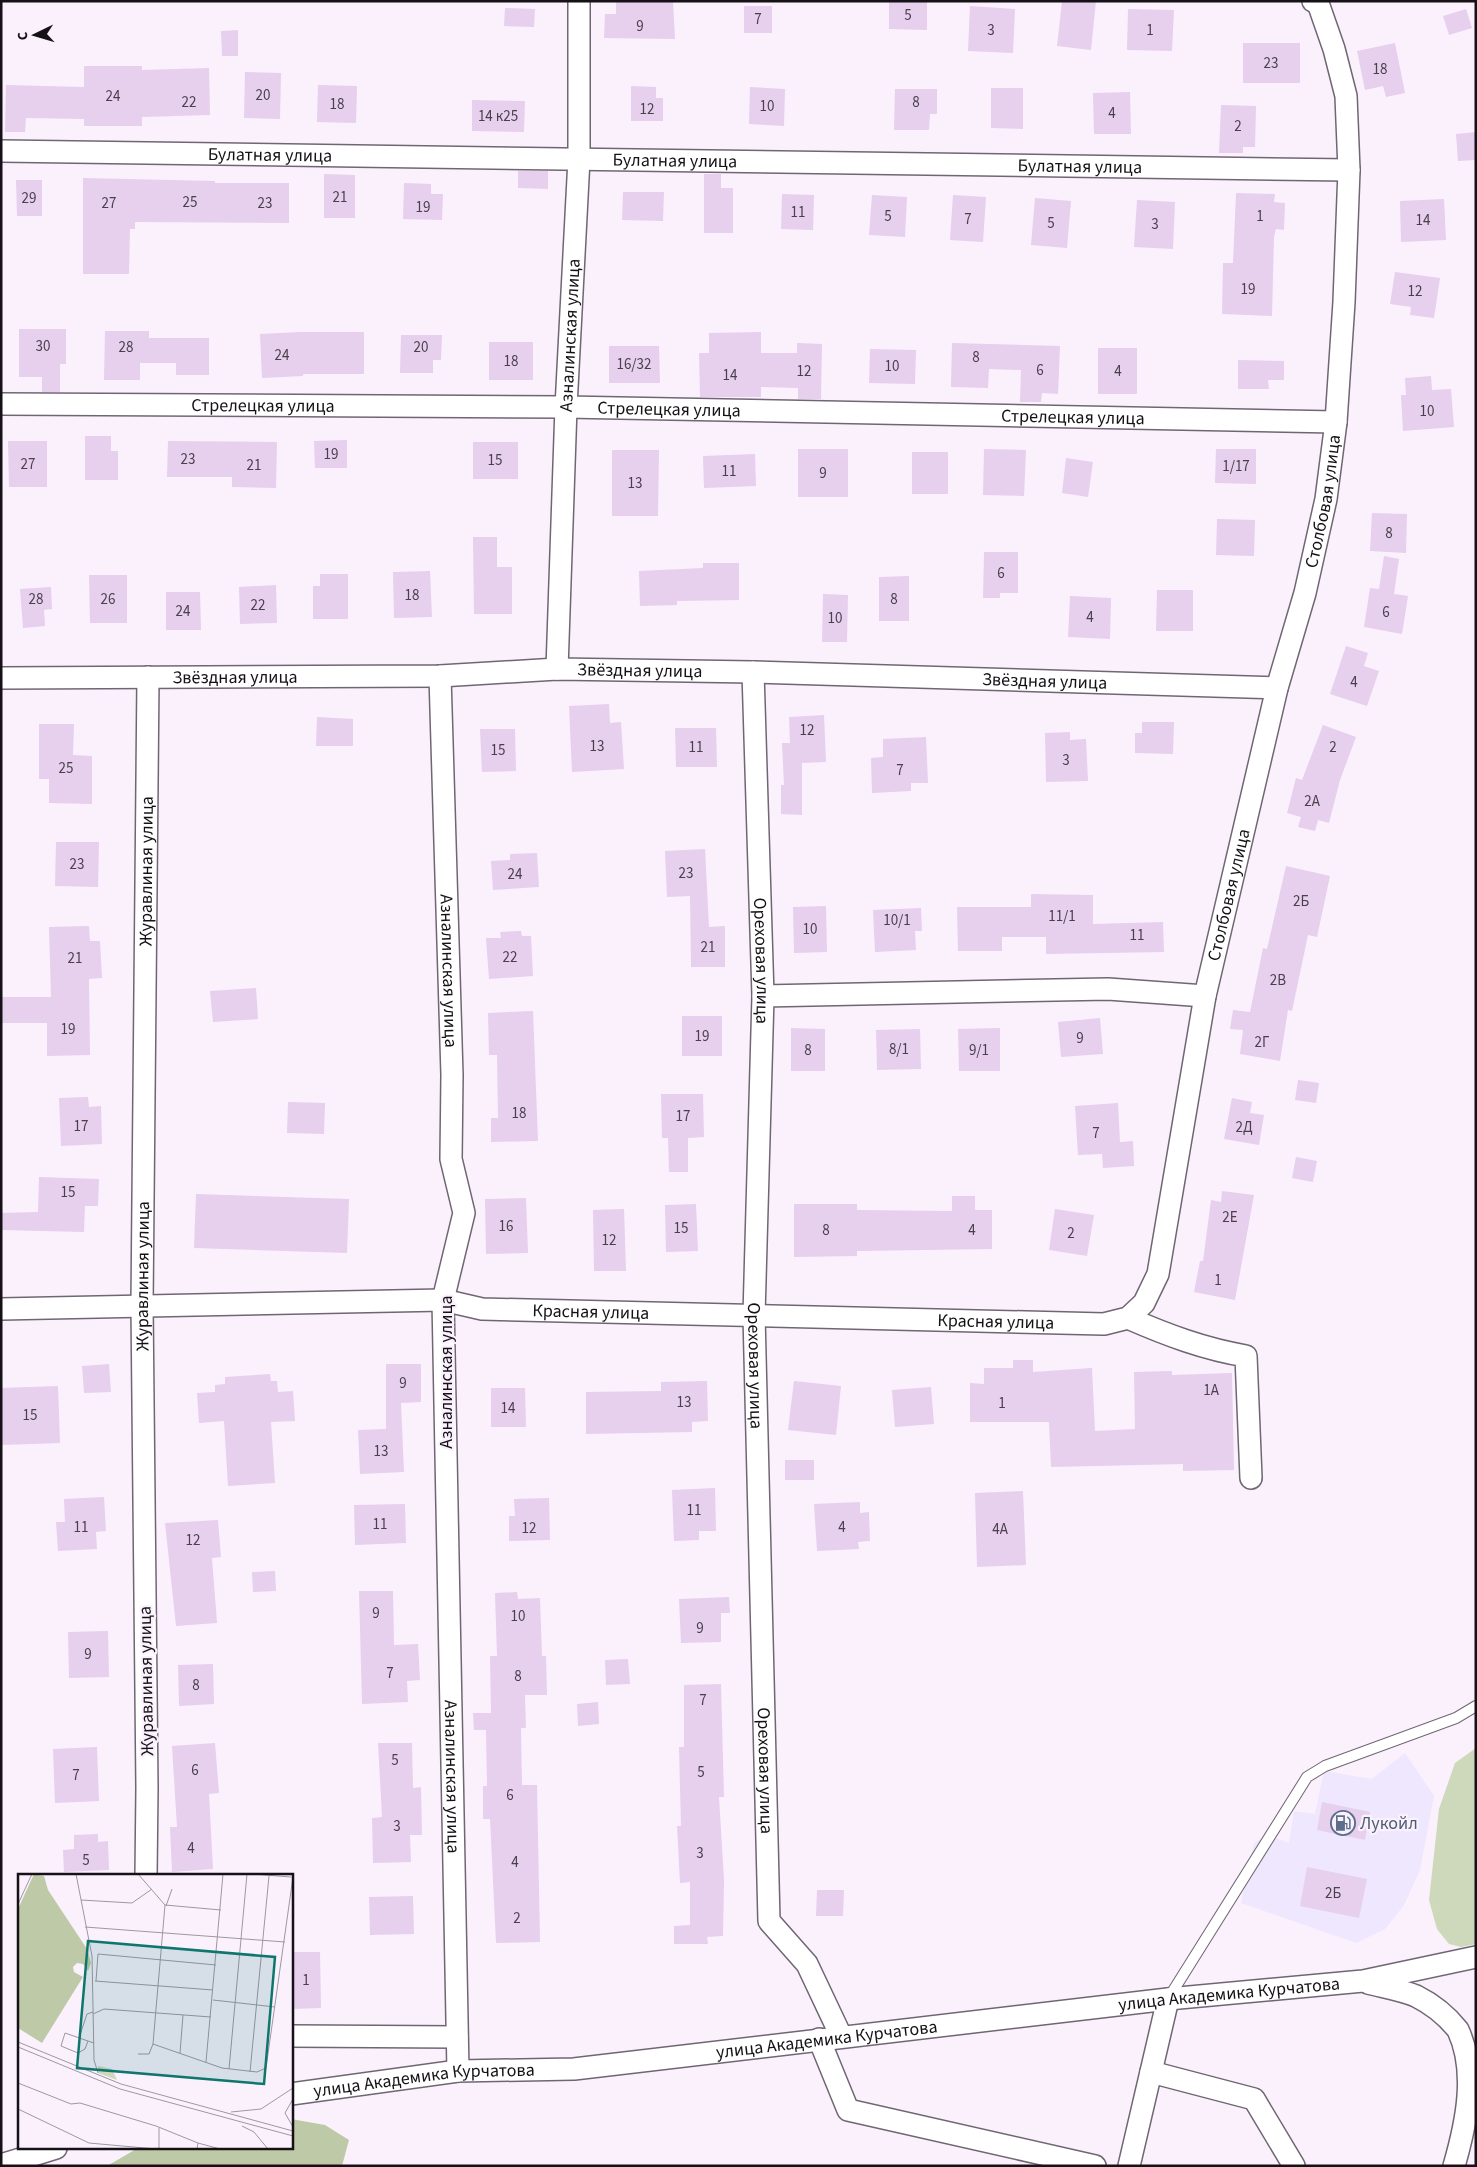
<svg xmlns="http://www.w3.org/2000/svg" width="1477" height="2167" font-family="'Source Sans 3',sans-serif">
<style>
.commercial{fill:#eee7fd}
.green{fill:#ced8ba}
.forest{fill:#becaa7}
.building{fill:#e7cfee}
.lines{fill:none;stroke-linecap:round;stroke-linejoin:round}
.service-casing{stroke:#706673;stroke-width:12}
.minor-casing{stroke:#706673;stroke-width:24}
.service{stroke:#fff;stroke-width:10}
.minor{stroke:#fff;stroke-width:21}
.labels{text-anchor:middle;stroke-width:4.5;stroke-linejoin:round;paint-order:stroke}
.number-label{font-size:15px;fill:#4a404c}
.street-label{font-size:18px;fill:#151116;stroke:#faf1fd}
.service-label{font-size:18px;fill:#4e5e75;stroke:#faf1fd;text-anchor:start}
.inset-road{fill:none;stroke:#9e97a1;stroke-width:1}
.view{fill:#0f766e;fill-opacity:0.15;stroke:#0f766e;stroke-width:2.5}
.inset-edge{fill:none;stroke:#151116;stroke-width:2.5}
</style>
<rect width="100%" height="100%" fill="#faf1fd"/>
<!-- commercial -->
<path class="commercial" d="M1405,1753L1434,1796L1420,1870L1404,1905L1385,1929L1356,1943L1241,1903L1254,1843L1268,1835L1289,1843L1294,1811L1315,1814L1324,1771L1372,1779Z"/>
<!-- green -->
<path class="green" d="M1476,1748V1944L1461,1947L1449,1944L1437,1929L1429,1900L1439,1809L1455,1763Z"/>
<!-- forest -->
<path class="forest" d="M291,2119L325,2125L349,2140L342,2166H107L138,2148H291Z"/>
<!-- building -->
<path class="building" d="M616,1H673L675,39L604,38L605,14H616Z
M889,1H927V30L889,29Z
M1062,1H1096L1091,50L1057,46Z
M744,6H772V33H744Z
M970,6L1015,9L1013,53L968,51Z
M505,8L535,9L534,27L504,26Z
M1128,9L1174,10L1172,51L1127,50Z
M1466,9L1472,28L1449,35L1443,16Z
M238,30V56H222L221,31Z
M1243,43H1300V83H1243Z
M1395,43L1405,93L1386,97L1383,86L1365,90L1357,51Z
M84,66H142V70L209,68L210,115L142,117V126H84V119L26,118L25,132H5L6,85L84,87Z
M245,72L281,73L280,119L244,118Z
M318,85L357,86L356,123L317,122Z
M631,86L656,87V98H663V121H631Z
M750,87L785,89L784,126L749,124Z
M991,88H1023V129L991,128Z
M895,89H937V114H930L929,130H894Z
M1130,92L1131,134H1094L1093,93Z
M472,100L525,101L524,132L472,131Z
M1221,105L1256,106L1255,147H1243V153H1219Z
M1476,132V160L1458,161L1456,134Z
M518,171H548V189L518,188Z
M324,174L355,175V218H324Z
M704,174H721V188H733V233H704Z
M83,178L215,181V183H289V223L135,222V229H130L129,274H83Z
M16,180H42V216H17Z
M404,183L431,184V194H443L442,220L403,219Z
M623,192H664L663,221L622,220Z
M1236,193L1275,194L1274,202L1285,203L1284,230L1276,229L1274,237L1272,316L1222,314L1223,263H1233Z
M782,194L814,195L813,230L781,229Z
M872,195L907,197L905,237L869,235Z
M953,195L986,197L983,242L950,240Z
M1035,198L1071,201L1067,248L1031,245Z
M1444,199L1446,240L1401,242L1400,201Z
M1137,200L1175,202L1173,249L1134,247Z
M1395,272L1440,278L1434,318L1410,315L1411,307L1390,304Z
M19,329H66V364H60V392H42V377H19Z
M105,331H149V338H209V375H176V363H140V380H104Z
M300,332H364V374H303V376L262,378L260,334Z
M761,332V353H797V343L822,344L821,399H798V388L761,387V397H700L699,353H709V333Z
M401,335H442L441,360H433V373H400Z
M489,342H533V380H489Z
M952,343L1060,346L1058,394L1042,393L1041,402H1020L1021,370L989,369L988,388L951,387Z
M609,346H659L660,383H609Z
M1098,348H1137V394H1098Z
M870,349L916,350L915,384L869,383Z
M1238,360L1284,361V380H1268L1269,389H1238Z
M1431,376L1432,390L1451,389L1454,427L1403,431L1401,395H1406L1405,378Z
M85,436H111V451H118V480H85Z
M347,440V468H315L314,441Z
M8,441H47V487H9Z
M168,441L277,442L276,488L232,487V477H167Z
M473,442H518V479H473Z
M798,449H848V497H798Z
M984,449L1026,450L1024,496L983,495Z
M1216,449H1256V484L1215,483Z
M612,450H659L658,516H612Z
M912,452H948V494H912Z
M755,454L756,486L704,488L703,456Z
M1066,458L1093,462L1088,497L1062,493Z
M1372,513L1407,514L1406,553L1370,551Z
M1217,519L1255,520L1254,556L1216,555Z
M473,537H497V567H512V614H474Z
M984,552H1018V593H1000V598H983Z
M1384,556L1399,559L1394,594L1408,596L1402,634L1364,627L1370,588L1379,589Z
M703,563H739V600L677,601V605L640,606L639,571L703,568Z
M430,571L432,617L394,618L393,572Z
M320,574H348V619H313V586H320Z
M89,575H127V623H90Z
M909,576V621H879V577Z
M276,585L277,623L240,624L239,587Z
M51,587L52,609L44,610L45,626L23,628L20,589Z
M1157,590H1193V631H1156Z
M166,592H200L201,630H166Z
M823,594L848,595L847,642H822Z
M1070,596L1111,598L1110,639L1068,637Z
M1346,646L1368,653L1364,666L1379,671L1367,706L1330,694Z
M609,704L610,723L621,722L624,769L572,772L569,706Z
M824,715L826,762L802,763V815L781,814V785H784L782,743H790L789,717Z
M317,717L353,719V746H316Z
M1142,722H1174L1173,754L1135,753V733H1142Z
M39,724H74L73,755L92,756V804L49,803V779H39Z
M1323,725L1356,737L1340,780L1329,823L1318,820L1315,831L1298,827L1301,817L1287,813L1296,778L1302,780Z
M675,728H716L717,767H676Z
M480,729H515L516,771L482,772Z
M1070,732V740L1086,739L1088,781L1046,782L1045,733Z
M926,737L928,783H911V791L872,793L871,758L883,757V739Z
M56,842H99L98,887L55,886Z
M705,849L709,927L725,926V967H691L690,896L667,897L665,851Z
M537,853L539,887L493,890L491,861L510,860V854Z
M1286,866L1330,876L1317,937L1308,935L1292,1011L1288,1010L1280,1061L1240,1054L1243,1030L1230,1029L1233,1010L1250,1012L1263,948L1267,949Z
M1031,894L1093,895V924L1163,922L1164,952L1046,954V937H1002V951H958L957,907H1031Z
M826,906L827,952L794,953L793,907Z
M921,908L922,931H915L916,950L875,952L873,910Z
M89,926L90,941H100L102,978L89,979L90,1055L47,1056V1023H1V997H51L49,927Z
M521,931L522,936H531L533,976L489,979L486,938H501L500,932Z
M256,988L258,1019L213,1022L210,991Z
M533,1011L538,1141L491,1142V1118H498L497,1055H489L488,1013Z
M682,1016H722V1056H682Z
M1100,1018L1103,1054L1061,1057L1058,1022Z
M791,1028L825,1029V1071H791Z
M1000,1028V1071H959L958,1029Z
M920,1029L921,1069L877,1070L876,1030Z
M1298,1080L1319,1083L1316,1103L1295,1100Z
M661,1094H703L704,1137L688,1138V1172H669L668,1138H662Z
M88,1097L89,1107L101,1106L102,1144L61,1146L59,1098Z
M1232,1098L1252,1102L1250,1113L1264,1115L1259,1145L1224,1139Z
M288,1102L325,1103L324,1134L287,1133Z
M1118,1103L1120,1142L1133,1141L1134,1166L1103,1168L1102,1154L1078,1155L1075,1106Z
M1296,1157L1317,1161L1313,1182L1292,1178Z
M39,1177L99,1179L98,1206H85L84,1232L1,1230V1213L38,1212Z
M1222,1191L1254,1195L1235,1300L1194,1292L1200,1261H1203L1211,1200L1221,1202Z
M196,1194L349,1199L347,1253L194,1248Z
M952,1196H975V1210H992V1249L857,1251V1256L794,1257V1204H857V1210L952,1211Z
M526,1198L528,1253L486,1254L485,1199Z
M696,1204L698,1251L666,1252L665,1205Z
M624,1209L626,1271H594L593,1210Z
M1055,1209L1094,1215L1087,1256L1049,1250Z
M1013,1360H1033V1372L1092,1368L1095,1431L1135,1429L1134,1372L1172,1371V1375L1232,1373L1234,1470L1183,1471V1464L1051,1467L1049,1422H970V1383L984,1384V1368H1013Z
M109,1364L111,1392L84,1393L82,1366Z
M386,1364H421V1402L401,1403L404,1472L360,1474L358,1430L386,1429Z
M270,1374L271,1381H277L278,1392L293,1391L295,1421L271,1422L275,1483L228,1486L224,1421L199,1423L197,1393L215,1392V1385L225,1384V1377Z
M707,1381L708,1421L692,1422V1432L586,1434V1392L661,1391V1382Z
M794,1381L841,1386L836,1435L788,1430Z
M58,1386L60,1443L1,1445V1388Z
M931,1387L934,1424L895,1427L892,1390Z
M491,1388H525L526,1427H491Z
M785,1460H814V1480H785Z
M715,1488L716,1531H699V1540L674,1541L672,1490Z
M1023,1491L1026,1565L977,1567L975,1493Z
M104,1497L106,1531L96,1532L97,1549L58,1551L56,1522H65L64,1499Z
M549,1498L550,1540L509,1541V1516H515L514,1499Z
M860,1502V1513L869,1512L870,1541L858,1542L859,1549L817,1551L814,1504Z
M405,1504L406,1543L355,1545L354,1505Z
M218,1520L221,1557L212,1558L217,1623L176,1626L165,1523Z
M275,1571L276,1591L253,1592L252,1572Z
M359,1591H393L394,1645L418,1644L420,1680L407,1681L408,1702L362,1704Z
M517,1592L518,1599L540,1598L542,1656H546L547,1695H525L526,1728H521L522,1785H537L540,1942L496,1943L490,1819H483V1786H487L486,1730H474L473,1713H491L490,1656H497L495,1593Z
M729,1597L730,1613H721V1642L681,1643L679,1599Z
M108,1631L109,1677L69,1678L68,1632Z
M628,1659L630,1684L606,1685L605,1660Z
M213,1664L214,1704L179,1706L178,1665Z
M721,1684L724,1797H719L724,1880L723,1936L707,1937L708,1944H674V1926L690,1925V1882L680,1883L677,1826H681L679,1747H684V1685Z
M598,1702L599,1724L578,1726L577,1704Z
M215,1743L219,1793L209,1794L213,1869L172,1872L170,1827H177L172,1746Z
M378,1743H412L413,1788L421,1787L422,1835H410L411,1862L373,1863L372,1818L382,1817Z
M97,1747L99,1801L55,1803L53,1749Z
M1322,1802L1370,1812L1365,1840L1317,1830Z
M98,1834V1842L108,1841L109,1870L64,1872L63,1850L74,1849V1835Z
M1307,1867L1367,1879L1359,1918L1300,1906Z
M817,1890H844L843,1916H816Z
M413,1896L414,1934L370,1935L369,1897Z
M291,1952H320L321,2008L291,2009Z"/>
<g class="lines">
<defs>
<path id="service" d="M1168,1999L1307,1777L1325,1766L1456,1718L1476,1706"/>
<g id="minor">
<path id="s1" d="M1,151L1349,170"/>
<path id="s2" d="M1,404L566,407L1336,422"/>
<path id="s3" d="M557,669L566,407L579,159V1"/>
<path id="s4" d="M753,672L763,996L754,1315L769,1921L807,1964L841,2036"/>
<path id="s5" d="M440,676L452,1075L451,1159L464,1213L443,1300L458,2071"/>
<path id="s6" d="M1,678L440,676L557,669L753,672L1277,688"/>
<path d="M763,996L1108,989L1205,996"/>
<path id="s7" d="M1,1309L443,1300L482,1309L1104,1324L1128,1318L1144,1303L1158,1274L1205,996L1277,688L1305,593L1326,499L1336,422L1344,302L1349,170L1346,96L1334,49L1318,3L1313,1"/>
<path d="M1128,1318C1167,1335 1204,1349 1246,1356L1251,1478"/>
<path id="s8" d="M146,1876L147,1788L142,1305L148,677"/>
<path d="M1368,1983C1383,1987 1401,1990 1416,1996C1432,2004 1447,2016 1458,2030C1477,2071 1467,2121 1454,2166"/>
<path d="M291,2036L457,2037"/>
<path d="M819,2039L848,2110L1095,2166"/>
<path d="M1151,2072L1254,2099L1294,2166"/>
<path id="s9" d="M291,2094L458,2071L574,2069L1168,1999L1363,1981L1476,1957"/>
<path d="M1,2165L56,2148"/>
<path d="M1129,2166L1168,1999"/>
</g>
</defs>
<!-- service casing -->
<use href="#service" class="service-casing"/>
<!-- minor casing -->
<use href="#minor" class="minor-casing"/>
<!-- service -->
<use href="#service" class="service"/>
<!-- minor -->
<use href="#minor" class="minor"/>
</g>
<!-- icons -->
<defs>
<symbol id="fuel-ring" viewBox="-11 -11 22 22"><circle r="9.5" fill="#faf1fd" stroke="#5c6f8a" stroke-width="1.5"/><path d="M-5.5-6h7V0h2V4h1.3V-2.5L3-4.5l.8-.8L6-3V5H2.5V1h-1V6h-7ZM-4.2-4.7v3.2H.2V-4.7Z" fill="#5c6f8a"/></symbol>
</defs>
<g fill-rule="evenodd">
<use href="#fuel-ring" x="1329" y="1809" width="28" height="28"/>
</g>
<g class="labels">
<!-- number labels -->
<g class="number-label">
<text x="908" y="20">5</text>
<text x="758" y="24">7</text>
<text x="640" y="31">9</text>
<text x="991" y="35">3</text>
<text x="1150" y="35">1</text>
<text x="1271" y="68">23</text>
<text x="1380" y="74">18</text>
<text x="263" y="100">20</text>
<text x="113" y="101">24</text>
<text x="189" y="107">22</text>
<text x="916" y="107">8</text>
<text x="337" y="109">18</text>
<text x="767" y="111">10</text>
<text x="647" y="114">12</text>
<text x="1112" y="118">4</text>
<text x="498" y="121">14 к25</text>
<text x="1238" y="131">2</text>
<text x="340" y="202">21</text>
<text x="29" y="203">29</text>
<text x="190" y="207">25</text>
<text x="109" y="208">27</text>
<text x="265" y="208">23</text>
<text x="423" y="212">19</text>
<text x="798" y="217">11</text>
<text x="888" y="221">5</text>
<text x="1260" y="221">1</text>
<text x="968" y="224">7</text>
<text x="1423" y="225">14</text>
<text x="1051" y="228">5</text>
<text x="1155" y="229">3</text>
<text x="1248" y="294">19</text>
<text x="1415" y="296">12</text>
<text x="43" y="351">30</text>
<text x="126" y="352">28</text>
<text x="421" y="352">20</text>
<text x="282" y="360">24</text>
<text x="976" y="362">8</text>
<text x="511" y="366">18</text>
<text x="634" y="369">16/32</text>
<text x="892" y="371">10</text>
<text x="1040" y="375">6</text>
<text x="804" y="376">12</text>
<text x="1118" y="376">4</text>
<text x="730" y="380">14</text>
<text x="1427" y="416">10</text>
<text x="331" y="459">19</text>
<text x="188" y="464">23</text>
<text x="495" y="465">15</text>
<text x="28" y="469">27</text>
<text x="254" y="470">21</text>
<text x="1236" y="471">1/17</text>
<text x="729" y="476">11</text>
<text x="823" y="478">9</text>
<text x="635" y="488">13</text>
<text x="1389" y="538">8</text>
<text x="1001" y="578">6</text>
<text x="412" y="600">18</text>
<text x="36" y="604">28</text>
<text x="108" y="604">26</text>
<text x="894" y="604">8</text>
<text x="258" y="610">22</text>
<text x="183" y="616">24</text>
<text x="1386" y="617">6</text>
<text x="1090" y="622">4</text>
<text x="835" y="623">10</text>
<text x="1354" y="687">4</text>
<text x="807" y="735">12</text>
<text x="597" y="751">13</text>
<text x="696" y="752">11</text>
<text x="1333" y="752">2</text>
<text x="498" y="755">15</text>
<text x="1066" y="765">3</text>
<text x="66" y="773">25</text>
<text x="900" y="775">7</text>
<text x="1312" y="806">2А</text>
<text x="77" y="869">23</text>
<text x="686" y="878">23</text>
<text x="515" y="879">24</text>
<text x="1301" y="906">2Б</text>
<text x="1062" y="921">11/1</text>
<text x="897" y="925">10/1</text>
<text x="810" y="934">10</text>
<text x="1137" y="940">11</text>
<text x="708" y="952">21</text>
<text x="510" y="962">22</text>
<text x="75" y="963">21</text>
<text x="1278" y="985">2В</text>
<text x="68" y="1034">19</text>
<text x="702" y="1041">19</text>
<text x="1080" y="1043">9</text>
<text x="1262" y="1047">2Г</text>
<text x="899" y="1054">8/1</text>
<text x="808" y="1055">8</text>
<text x="979" y="1055">9/1</text>
<text x="519" y="1118">18</text>
<text x="683" y="1121">17</text>
<text x="81" y="1131">17</text>
<text x="1244" y="1132">2Д</text>
<text x="1096" y="1138">7</text>
<text x="68" y="1197">15</text>
<text x="1230" y="1222">2Е</text>
<text x="506" y="1231">16</text>
<text x="681" y="1233">15</text>
<text x="826" y="1235">8</text>
<text x="972" y="1235">4</text>
<text x="1071" y="1238">2</text>
<text x="609" y="1245">12</text>
<text x="1218" y="1285">1</text>
<text x="403" y="1388">9</text>
<text x="1211" y="1395">1А</text>
<text x="684" y="1407">13</text>
<text x="1002" y="1408">1</text>
<text x="508" y="1413">14</text>
<text x="30" y="1420">15</text>
<text x="381" y="1456">13</text>
<text x="694" y="1515">11</text>
<text x="380" y="1529">11</text>
<text x="81" y="1532">11</text>
<text x="842" y="1532">4</text>
<text x="529" y="1533">12</text>
<text x="1000" y="1534">4А</text>
<text x="193" y="1545">12</text>
<text x="376" y="1618">9</text>
<text x="518" y="1621">10</text>
<text x="700" y="1633">9</text>
<text x="88" y="1659">9</text>
<text x="390" y="1678">7</text>
<text x="518" y="1681">8</text>
<text x="196" y="1690">8</text>
<text x="703" y="1705">7</text>
<text x="395" y="1765">5</text>
<text x="195" y="1775">6</text>
<text x="701" y="1777">5</text>
<text x="76" y="1780">7</text>
<text x="510" y="1800">6</text>
<text x="397" y="1831">3</text>
<text x="191" y="1853">4</text>
<text x="700" y="1858">3</text>
<text x="86" y="1865">5</text>
<text x="515" y="1867">4</text>
<text x="1333" y="1898">2Б</text>
<text x="517" y="1923">2</text>
<text x="306" y="1985">1</text>
</g>
<!-- street labels -->
<g class="street-label">
<text dy="6" stroke="none"><textPath href="#s1" startOffset="269">Булатная улица</textPath></text>
<text dy="6" stroke="none"><textPath href="#s1" startOffset="674">Булатная улица</textPath></text>
<text dy="6" stroke="none"><textPath href="#s1" startOffset="1079">Булатная улица</textPath></text>
<text dy="6" stroke="none"><textPath href="#s3" startOffset="334">Азналинская улица</textPath></text>
<text dy="6" stroke="none"><textPath href="#s2" startOffset="262">Стрелецкая улица</textPath></text>
<text dy="6" stroke="none"><textPath href="#s2" startOffset="668">Стрелецкая улица</textPath></text>
<text dy="6" stroke="none"><textPath href="#s2" startOffset="1072">Стрелецкая улица</textPath></text>
<text dy="6" stroke="none"><textPath href="#s7" startOffset="1974">Столбовая улица</textPath></text>
<text dy="6" stroke="none"><textPath href="#s6" startOffset="639">Звёздная улица</textPath></text>
<text dy="6" stroke="none"><textPath href="#s6" startOffset="234">Звёздная улица</textPath></text>
<text dy="6" stroke="none"><textPath href="#s6" startOffset="1044">Звёздная улица</textPath></text>
<text dy="6" stroke="none"><textPath href="#s8" startOffset="1005">Журавлиная улица</textPath></text>
<text dy="6" stroke="none"><textPath href="#s7" startOffset="1569">Столбовая улица</textPath></text>
<text dy="6" stroke="none"><textPath href="#s4" startOffset="289">Ореховая улица</textPath></text>
<text dy="6" stroke="none"><textPath href="#s5" startOffset="295">Азналинская улица</textPath></text>
<text dy="6" stroke="none"><textPath href="#s8" startOffset="600">Журавлиная улица</textPath></text>
<text dy="6" stroke="none"><textPath href="#s7" startOffset="591">Красная улица</textPath></text>
<text dy="6" stroke="none"><textPath href="#s7" startOffset="996">Красная улица</textPath></text>
<text dy="6" stroke="none"><textPath href="#s4" startOffset="694">Ореховая улица</textPath></text>
<text transform="translate(446 1372) rotate(-90)" y="6">Азналинская улица</text>
<text transform="translate(146 1681) rotate(-91)" y="6">Журавлиная улица</text>
<text dy="6" stroke="none"><textPath href="#s4" startOffset="1099">Ореховая улица</textPath></text>
<text dy="6" stroke="none"><textPath href="#s5" startOffset="1105">Азналинская улица</textPath></text>
<text dy="6" stroke="none"><textPath href="#s9" startOffset="944">улица Академика Курчатова</textPath></text>
<text dy="6" stroke="none"><textPath href="#s9" startOffset="539">улица Академика Курчатова</textPath></text>
<text dy="6" stroke="none"><textPath href="#s9" startOffset="134">улица Академика Курчатова</textPath></text>
</g>
<!-- service labels -->
<g class="service-label">
<text x="1360" y="1829">Лукойл</text>
</g>
</g>
<!-- overview -->
<g transform="translate(18 1874)">
<rect width="275" height="275" fill="#faf1fd"/>
<path d="M80,192L94,195L99,206L80,199Z" fill="#ced8ba"/>
<path d="M16,0L26,2L30,16L69,75L73,89L70,97L65,90L59,89L55,93L56,98L65,103L24,169L0,154V35Z" fill="#becaa7"/>
<path class="inset-road" d="M58,0L74,82L76,186L80,199M81,0H111M120,0L147,31L135,170L204,194L239,198L248,194L275,3M234,0L273,3M63,26L114,29L134,15M0,30L14,0M147,31L203,36M148,32L154,15M67,53L267,68M77,107L195,116M78,107L80,80L198,91M195,126L257,133M75,140L86,135L193,143M61,164L69,140L75,138M70,167L67,175L60,179L43,172L47,159L70,167L76,169M0,168L103,210L275,257M0,173L102,215L275,262M162,179L165,141M120,180H131L135,170M188,188L205,0M211,195L229,0M232,198L251,2M0,209L53,230L62,229L138,252L180,269L179,275M275,225L267,239L275,253M0,235L71,269L138,275M213,238L243,235L275,214M224,252L236,258L250,275M180,269L202,275M141,275V254"/>
<path class="view" d="M70,67L257,83L246,210L59,194Z"/>
<rect width="275" height="275" class="inset-edge"/>
</g>
<!-- border -->
<rect width="1477" height="2167" fill="none" stroke="#151116" stroke-width="5"/>
<!-- north arrow -->
<g transform="translate(35 35) rotate(265)" stroke="#faf1fd" stroke-width="4" paint-order="stroke">
<path d="M0-4L9 19L0 12L-9 19Z" fill="#151116"/>
<text y="-8" font-size="14" font-weight="bold" text-anchor="middle" fill="#151116">С</text>
</g>
</svg>
